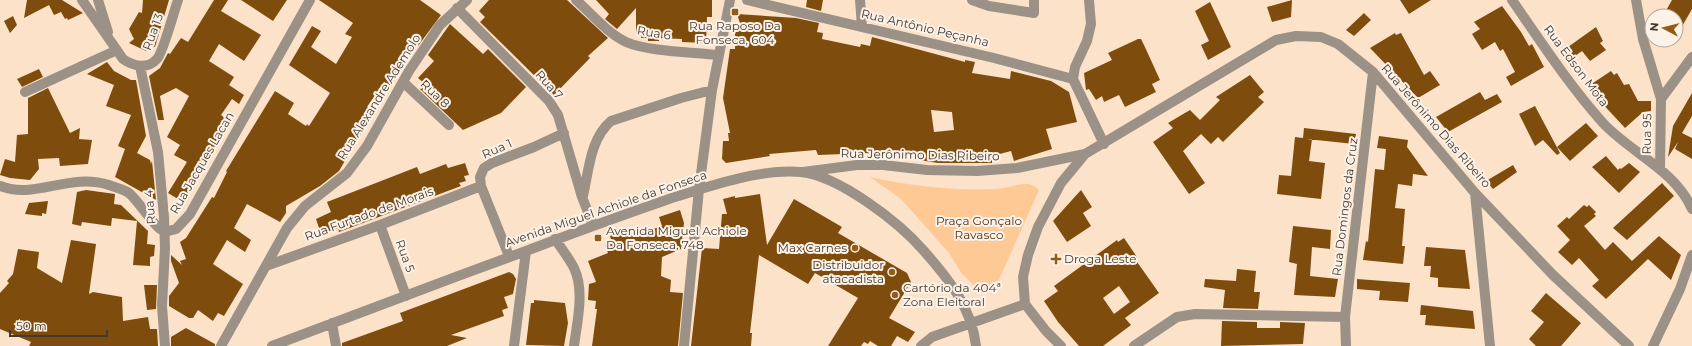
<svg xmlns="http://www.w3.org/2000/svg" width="1692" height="346" font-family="Montserrat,sans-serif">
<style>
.green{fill:#fec995}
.building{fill:#7e4d0e;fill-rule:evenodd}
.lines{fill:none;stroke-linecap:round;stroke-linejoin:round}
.minor{stroke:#9c9187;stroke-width:10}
.poi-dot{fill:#935b15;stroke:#fdf2e8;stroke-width:1.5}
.labels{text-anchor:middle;stroke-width:4;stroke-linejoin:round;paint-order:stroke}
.poi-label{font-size:12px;fill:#443a30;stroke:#fdf2e8;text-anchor:start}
.street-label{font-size:12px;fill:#443a30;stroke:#fdf2e8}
.park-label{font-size:12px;fill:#4f3213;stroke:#fdf2e8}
</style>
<rect width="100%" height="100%" fill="#fce2c9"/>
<!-- green -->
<path class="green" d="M870,177C911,186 953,191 995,189C1010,189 1028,177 1039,190L994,291L982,293L962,274L949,253L901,199Z"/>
<!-- building -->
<path class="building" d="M27,0H62L83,13L68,20L67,18L65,19L61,12L54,15L49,5L24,18Z
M143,0H169L155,47L151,45L146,51L129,43L134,39L129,29L139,12L142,13Z
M214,0H228L221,11L261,35L244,61L219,44L209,61L234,77L229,85L244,95L239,104L232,99L221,115L229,121L183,202L168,193L187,162L174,155L180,145L167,137L189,96L176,88L160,96L164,120H158L149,76L160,68L168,53L170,54L181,38L188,42Z
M241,0H287L273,21Z
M319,0H420L441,15L418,46L416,44L390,86L384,82L367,107L374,111L339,171L320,186L286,206V213L280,222L247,204L234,228L251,240L245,252L227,240L213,264L243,284L224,316L218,313L213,321L198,310L193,318H189L169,306V296L179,283L171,261V255L182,265L180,261L186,259L180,242L186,238L212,197L214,198L227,172L226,171L275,91L294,103L288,114L306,126L307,124L309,126L330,93L289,65L312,26L321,31L311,47L336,64L352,37L345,34L353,23Z
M489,0H567L608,38L588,56L590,58L554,95L480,22L485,17L479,11Z
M596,0H712V17H707L706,43L682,42V39L659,38V41H648V38H641L642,34H636V8L617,29L605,19L609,14Z
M807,0H823L821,11L806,7Z
M1292,0L1291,17L1272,22L1267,7Z
M1400,0H1431L1409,14Z
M1672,0H1692V9L1676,37V16H1663Z
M1210,2L1231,47L1208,60L1201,45L1209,41L1195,11Z
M1502,6L1521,32L1529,46L1532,44L1544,67L1511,86L1506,77L1515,72L1503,49L1500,51L1495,42L1482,50L1472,34L1480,29L1474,22Z
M1364,13L1371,20L1354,36L1346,30Z
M737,14L796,18L819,23L817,32L823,33L822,39L860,47L861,44L870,46L872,37L965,62V60L975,62L972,73L1010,79L1011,71L1051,81L1069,92L1077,122L1046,129L1052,149L1014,161L1011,151L992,156V163H938L883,154L844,152V154L818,155L816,150L769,154L770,156L726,163L722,159L723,141H729L728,133H730L723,98L730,49H735V29H742ZM931,110L952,112L954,130L934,132Z
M13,16L17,25L10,33L4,21Z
M450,24L483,54L488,49L526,87L501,113L463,130L420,89L425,84L418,78L434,61L428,55Z
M1596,27L1603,41L1600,43L1606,50L1590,61L1582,51L1568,61L1561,52Z
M1395,33L1396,35L1401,33L1424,75L1430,71L1440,85L1418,98L1370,48Z
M1138,39H1141L1144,45L1160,80L1152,84L1156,92L1125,107L1119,95L1104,102L1102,96L1096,100L1089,89L1086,90L1084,73L1112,60L1108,53Z
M107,62L114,71L131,80H136L146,136L137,153L150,160L151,164L152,161L156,200L115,177L125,149L118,146L131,115L106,106L114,85L87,74Z
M39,69L43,77L22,87L17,79Z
M1611,71L1614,75L1617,73L1624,85L1629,84L1638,101H1651V111L1643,112L1625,128L1587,87Z
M1250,75L1264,92L1258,97L1264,102L1223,142L1218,137L1211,144L1201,134L1183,151L1205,183L1189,194L1153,142L1173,128L1168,123L1190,110L1200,120L1220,100L1216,97Z
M48,88L70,133L80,128L79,139L92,140L88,164L60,166L59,158L38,159L39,169L30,180L10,178L0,175L5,159L15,162L17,135L28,134V98Z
M1480,92L1485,100L1497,94L1502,102L1448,132L1436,117Z
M1692,93V116L1682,133L1692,138V159L1675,149L1678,142L1668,157L1673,126Z
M1535,106L1560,153L1557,155L1543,140L1535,146L1519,114Z
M1586,123L1598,136L1570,161L1557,147Z
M1304,128L1356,134L1354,144L1307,139H1312L1309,161L1325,163L1321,199L1277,194L1279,175L1291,176L1295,137L1303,138Z
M1379,136L1408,140L1407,147L1428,176L1413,174L1412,186L1398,184L1395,208L1405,209L1402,246H1405L1403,264L1363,260L1366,241L1368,242L1375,169L1384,170L1386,149L1377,148Z
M1606,156L1618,170L1620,168L1621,169L1629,163L1640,172L1619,193L1592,167Z
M465,163L469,175L464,176L466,181L459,183L461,186L339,232L338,228L321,234L316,219L331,212L327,202L417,167L420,174L446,164L448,168Z
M1513,165L1517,172L1493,189L1486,181Z
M1662,183L1674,196L1627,240L1613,228Z
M86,190L115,194L114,204L121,205L148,231L147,244L155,245L154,256L150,257V266L133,265L137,221L112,218L111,226L82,222L81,226L72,224L77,192Z
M1081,190L1092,207L1083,213L1091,226L1067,242L1053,221Z
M760,194L767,245L794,199L842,227L838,233L907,273L911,282L889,318L915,332L908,342L897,336L891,346H878L870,341L868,344L864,342L861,346H828L858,298L815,273L808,284L759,255L750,333H752L751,346H691L702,248L719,249L722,214H727L723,199L735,196V198Z
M48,201L46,214L42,213V216L25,214L29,203Z
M1584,205L1587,207L1589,205L1596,212L1594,214L1596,216L1584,226L1605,250L1613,242L1632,261L1659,236L1681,255L1671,280L1648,259L1606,299L1592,286L1599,280L1579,258L1572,265L1558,252L1570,240L1557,226L1567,217L1569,219Z
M680,210L684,223L681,249L662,257L661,276L671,280L670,292L683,293L678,346H592L597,309H595L596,301L588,300L589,284L596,282L588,261L608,253L605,245L612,243L610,236L630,228L633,236L662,226L659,217Z
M1293,226L1331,230L1330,249L1312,247L1310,276L1338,279L1335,297L1294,295L1297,264L1289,262Z
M1124,238L1137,257L1135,259L1159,293L1125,318L1131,325L1103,346H1079L1058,322L1044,301L1058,291L1054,286L1117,240L1118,242ZM1119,286L1130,302L1114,314L1103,298Z
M71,240L96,244L89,294L93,292L122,297L123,321L148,317L150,329H157L158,346H29L31,342L0,329V293L9,283L7,281L13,274L18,249L39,252L37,268L62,283Z
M1426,247L1465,250L1470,289L1438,287V278L1430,277L1431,266H1424Z
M1237,269L1256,271L1254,292H1260L1258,309L1223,308L1225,290L1204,287L1205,279L1236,281Z
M509,272L513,274L516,279L513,294L504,297L508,308L502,310L504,316L451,335L467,338L447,346H342V343L403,321L400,313Z
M1357,279L1410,283L1408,302L1379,300L1380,291L1357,289Z
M144,285H157L156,309L147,310Z
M1546,293L1581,323L1561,346H1536L1529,339L1544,322L1531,311Z
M534,300L565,303L568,323L564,346L526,345L531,303H534Z
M1421,305L1473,311L1475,329L1425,325L1426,315H1420Z
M1222,321L1257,322V328H1280V322L1305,323L1303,344L1221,346Z
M186,328L215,344V346H171V337Z"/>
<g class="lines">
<!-- minor -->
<path class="minor" d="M82,0L123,59C133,66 147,70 157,59C163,53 174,11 178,0
M98,0L108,32
M576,0C592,14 607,33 626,42C649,52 693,52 718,55
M747,0L994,58L1073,79
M860,0L862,27
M972,0L989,6L1034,13V0
M1089,0L1091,24L1087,41L1075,67L1073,79L1104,144
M1512,0C1541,42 1569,85 1603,123C1631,153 1675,170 1692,209
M1636,0L1643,39L1661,99L1660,169
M457,8L549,101L558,115L582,197L593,225
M140,66L158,152L164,217L165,248L162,306L165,346
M403,82L449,125
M25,92L117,50
M1661,99L1692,57
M803,172L857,165H883L927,170L977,171L1017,168L1085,154
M0,186C35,200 69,172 109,185C115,187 123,189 129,193C140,203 148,218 159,228L165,232L176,229L190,214L310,0
M1475,193L1490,346
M583,196C589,170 590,139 611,121L681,98L712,90
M380,225L406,296
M555,239C561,248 569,258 574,268C585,291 577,322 574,346
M509,256L481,186L480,177L484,168L492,163L534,147L564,133
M266,266L380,225L481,186
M1025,304L1023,277L1028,255L1038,227L1061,183L1085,154L1276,40L1296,36L1321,37L1338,44L1373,72L1475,193L1553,275L1629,346
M1025,304L1046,331L1061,346
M332,323L336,346
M221,346L287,228L305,206L347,173L367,146L409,71L440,25L467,0
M272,346C356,314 441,282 526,251C573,233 620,216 669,199C706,187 761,168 801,172C839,176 899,222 924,251C948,278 972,308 976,346
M514,346L526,251
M684,346L699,189L712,90L730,0
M921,346L932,337L1025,304
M1134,346L1177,317L1195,314L1345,317
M1346,346L1345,317L1373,72
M1653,346L1680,289L1692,255"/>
</g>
<!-- markers -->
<g class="poi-dot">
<rect x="731" y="8" width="8" height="8" rx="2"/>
<rect x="594" y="234" width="8" height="8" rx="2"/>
<circle cx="855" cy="248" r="4"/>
<path d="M1054 253h4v4h4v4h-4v4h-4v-4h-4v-4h4z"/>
<circle cx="892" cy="272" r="4"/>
<circle cx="895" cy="295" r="4"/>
</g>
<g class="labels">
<!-- poi labels -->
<g class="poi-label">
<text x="735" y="30" text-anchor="middle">Rua Raposo Da<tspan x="735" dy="14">Fonseca, 604</tspan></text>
<text x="606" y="235">Avenida Miguel Achiole<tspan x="606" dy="14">Da Fonseca, 748</tspan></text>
<text x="847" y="252" text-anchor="end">Max Carnes</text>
<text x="1064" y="263">Droga Leste</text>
<text x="884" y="269" text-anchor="end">Distribuidor<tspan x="884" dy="14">atacadista</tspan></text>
<text x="903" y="292">Cartório da 404ª<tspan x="903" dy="14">Zona Eleitoral</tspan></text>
</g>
<!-- street labels -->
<g class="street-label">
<text transform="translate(925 28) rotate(13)" y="4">Rua Antônio Peçanha</text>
<text transform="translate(153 32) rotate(-70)" y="4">Rua 13</text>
<text transform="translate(654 33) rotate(9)" y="4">Rua 6</text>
<text transform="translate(1576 66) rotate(53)" y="4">Rua Edson Mota</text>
<text transform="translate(549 85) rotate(48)" y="4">Rua 7</text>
<text transform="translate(435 94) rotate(43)" y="4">Rua 8</text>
<text transform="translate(379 97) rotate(-58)" y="4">Rua Alexandre Ademolo</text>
<text transform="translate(1436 126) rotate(49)" y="4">Rua Jerônimo Dias Ribeiro</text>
<text transform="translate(1647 134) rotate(-89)" y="4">Rua 95</text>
<text transform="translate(497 149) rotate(-24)" y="4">Rua 1</text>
<text transform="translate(920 155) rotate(1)" y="4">Rua Jerônimo Dias Ribeiro</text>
<text transform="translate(202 163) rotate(-60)" y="4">Rua Jacques Lacan</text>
<text transform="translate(150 207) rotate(-95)" y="4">Rua 4</text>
<text transform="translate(1345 207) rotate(-83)" y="4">Rua Domingos da Cruz</text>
<text transform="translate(606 209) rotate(-19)" y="4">Avenida Miguel Achiole da Fonseca</text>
<text transform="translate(369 214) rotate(-20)" y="4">Rua Furtado de Morais</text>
<text transform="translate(405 256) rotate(70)" y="4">Rua 5</text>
</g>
<!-- park labels -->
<g class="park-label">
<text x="979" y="225">Praça Gonçalo<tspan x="979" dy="14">Ravasco</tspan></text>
</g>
</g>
<!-- north arrow -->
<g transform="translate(1664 28) rotate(277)"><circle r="19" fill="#fdf2e8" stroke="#b3a89e"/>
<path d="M0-3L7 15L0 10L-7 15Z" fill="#935b15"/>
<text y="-6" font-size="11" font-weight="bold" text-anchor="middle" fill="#443a30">N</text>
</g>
<!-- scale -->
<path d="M10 330v6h97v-6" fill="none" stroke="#443a30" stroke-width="2"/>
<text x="16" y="330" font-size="12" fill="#443a30" stroke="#fdf2e8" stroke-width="3" paint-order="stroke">50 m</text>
</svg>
